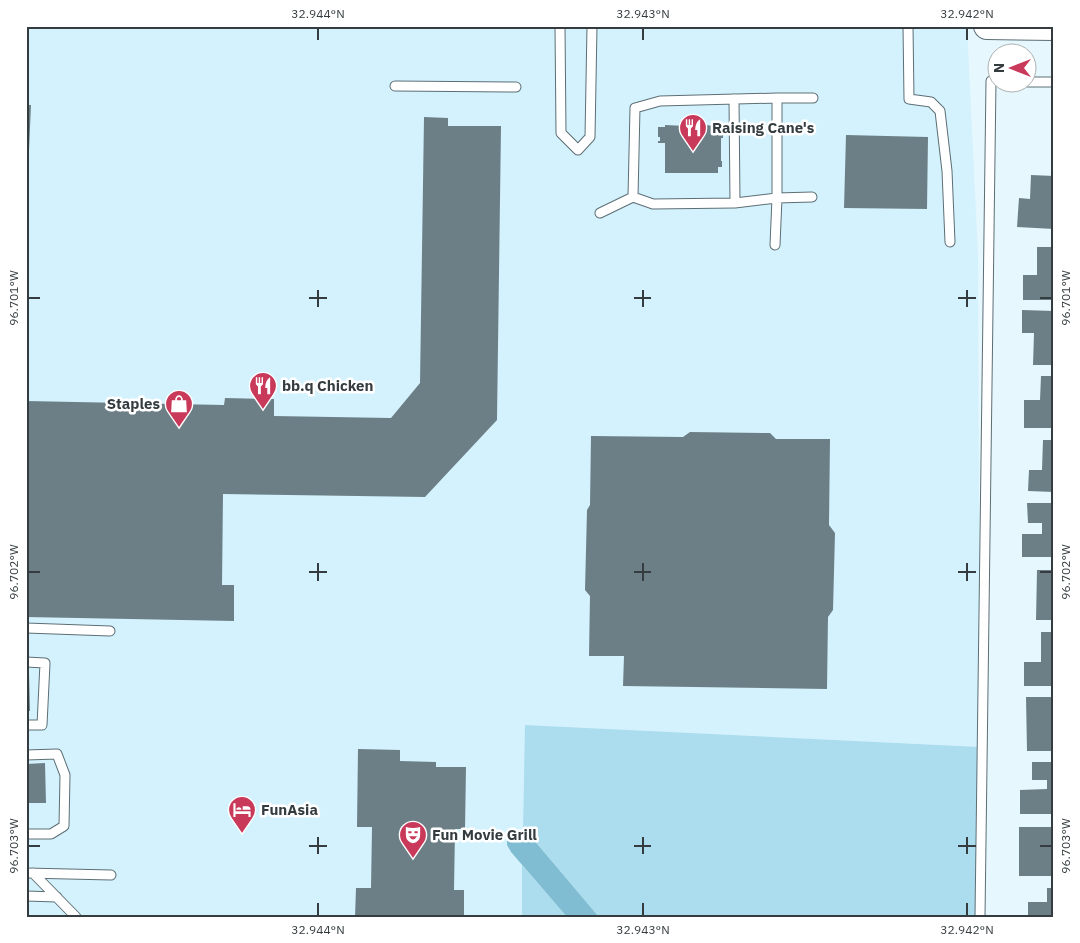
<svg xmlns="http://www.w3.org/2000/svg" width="1080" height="943" font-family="'IBM Plex Sans',sans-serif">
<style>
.built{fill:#d4f2fd}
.green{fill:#abddef}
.water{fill:#80bcd2}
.building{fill:#6c7f86}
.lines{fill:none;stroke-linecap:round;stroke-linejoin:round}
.lane-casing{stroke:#5c6e75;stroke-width:11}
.secondary-casing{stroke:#5c6e75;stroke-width:28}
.lane{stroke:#fff;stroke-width:9}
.secondary{stroke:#fff;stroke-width:26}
.ticks{fill:none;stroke:#343c3f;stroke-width:2}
.labels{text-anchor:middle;stroke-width:5;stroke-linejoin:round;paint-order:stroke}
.poi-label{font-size:15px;font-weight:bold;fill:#343c3f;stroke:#fff;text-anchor:start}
.neatline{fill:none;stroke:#343c3f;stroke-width:2}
.ticks-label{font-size:12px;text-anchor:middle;fill:#343c3f}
</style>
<rect width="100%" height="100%" fill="#e6f7fe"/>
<!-- built -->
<path class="built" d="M26,26H967L978,254L980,747L526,725L522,917H26Z"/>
<!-- green -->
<path class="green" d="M525,725L980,747L978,917H599L533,839L523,833Z
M522,865L567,917H522Z"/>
<!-- water -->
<path class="water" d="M517,830L533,839L599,917H567L511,852L507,845V832Z"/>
<!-- building -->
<path class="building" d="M26,80H29L28,105H31L29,151H26Z
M424,117L448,118V126H501L497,420L425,497L223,494L222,585H234V621L26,617V401L224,405L225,398L274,399V416L391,418L420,383Z
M696,121H700V125L723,126V138H721V161H722V167H718V173H665V143H658V141H660V137H658V127H665V125L686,126V122Z
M846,135L928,137L927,209L844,208Z
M1031,175L1054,176V229L1017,227L1019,198L1030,199Z
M1037,247H1054V300H1023V275H1037Z
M1022,310L1054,311V365H1033L1034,333H1022Z
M1041,376H1054V428H1024V400H1040Z
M690,432L770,433L776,439H830L829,525L835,533L833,610L828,617L827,689L623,686L624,656H589L590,596L585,590L587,510L590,505L591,436L683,437Z
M1043,440H1054V492L1028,491L1029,470H1042Z
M1027,503H1054V557H1022V534H1042V523H1028Z
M1037,570H1054V620H1036Z
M1041,632H1054V686H1024V662H1041Z
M26,673H29L30,711H26Z
M1026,697H1054V751H1027Z
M358,749L400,750V761L436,762V767H466L465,829H455L454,890H464V917H355L356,888H371L372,827H357Z
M1032,762H1054V814H1020V790L1047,789V780H1032Z
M45,763L46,803H26V764Z
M1019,827H1054V876H1019Z
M1047,888H1054V917H1028V902H1047Z"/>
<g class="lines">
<defs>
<path id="lane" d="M560,26L561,133L578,150L590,137L592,26
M908,26L909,99L931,102L940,111L947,171L950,242
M1028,82H1054
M395,86L516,87
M777,98H813
M734,99L735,203
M633,197L635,108L660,101L777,98V198L812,197
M600,213L633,197L653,204L735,203L777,198L775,245
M26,628L110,631
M26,662L45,663L42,725H26
M26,755L57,754L65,775L64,826L51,834H26
M26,873L111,875
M33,873L76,917
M26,896L57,897
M980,917L991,81H998"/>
<path id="secondary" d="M987,26L1054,27"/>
</defs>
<!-- lane casing -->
<use href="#lane" class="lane-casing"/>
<!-- secondary casing -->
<use href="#secondary" class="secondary-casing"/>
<!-- lane -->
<use href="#lane" class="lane"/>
<!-- secondary -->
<use href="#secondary" class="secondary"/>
</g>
<!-- ticks -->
<path class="ticks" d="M318,28V40M643,28V40M967,28V40M318,290V307M643,290V307M967,290V307M28,298H40M309,298H327M634,298H651M958,298H976M1040,298H1052M318,563V581M643,563V581M967,563V581M28,572H40M309,572H327M634,572H651M958,572H976M1040,572H1052M318,837V854M643,837V854M967,837V854M28,846H40M309,846H327M634,846H651M958,846H976M1040,846H1052M318,903V916M643,903V916M967,903V916"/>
<!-- icons -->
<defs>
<symbol id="restaurant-pin" viewBox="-11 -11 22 30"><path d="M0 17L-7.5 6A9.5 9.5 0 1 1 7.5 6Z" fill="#c9395a" stroke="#fff"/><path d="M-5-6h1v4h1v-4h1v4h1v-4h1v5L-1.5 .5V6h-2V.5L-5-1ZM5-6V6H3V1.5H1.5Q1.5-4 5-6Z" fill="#fff"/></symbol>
<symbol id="shop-pin" viewBox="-11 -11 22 30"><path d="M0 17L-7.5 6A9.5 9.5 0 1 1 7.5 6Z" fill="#c9395a" stroke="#fff"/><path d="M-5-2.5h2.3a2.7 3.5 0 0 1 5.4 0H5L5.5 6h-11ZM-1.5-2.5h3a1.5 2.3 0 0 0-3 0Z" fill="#fff"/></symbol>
<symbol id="hotel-pin" viewBox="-11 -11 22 30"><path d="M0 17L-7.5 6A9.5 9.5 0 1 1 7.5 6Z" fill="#c9395a" stroke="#fff"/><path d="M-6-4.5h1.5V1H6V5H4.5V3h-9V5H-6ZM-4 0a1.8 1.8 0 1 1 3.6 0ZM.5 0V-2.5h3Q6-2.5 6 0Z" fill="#fff"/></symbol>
<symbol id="theatre-pin" viewBox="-11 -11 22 30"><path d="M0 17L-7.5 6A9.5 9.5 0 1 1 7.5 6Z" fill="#c9395a" stroke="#fff"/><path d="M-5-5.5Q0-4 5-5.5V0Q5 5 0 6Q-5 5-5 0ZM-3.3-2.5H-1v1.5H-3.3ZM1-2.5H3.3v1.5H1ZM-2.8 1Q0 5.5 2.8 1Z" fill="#fff"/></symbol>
</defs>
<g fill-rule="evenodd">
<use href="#restaurant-pin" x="677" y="112" width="32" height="43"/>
<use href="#restaurant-pin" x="247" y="370" width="32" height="43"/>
<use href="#shop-pin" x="163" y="388" width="32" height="43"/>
<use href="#hotel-pin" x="226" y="794" width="32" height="43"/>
<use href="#theatre-pin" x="397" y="819" width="32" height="43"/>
</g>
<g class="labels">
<!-- poi labels -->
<g class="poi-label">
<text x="712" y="133">Raising Cane's</text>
<text x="282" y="391">bb.q Chicken</text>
<text x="160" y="409" text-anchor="end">Staples</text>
<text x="261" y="815">FunAsia</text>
<text x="432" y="840">Fun Movie Grill</text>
</g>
</g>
<!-- border -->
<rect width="1080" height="943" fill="none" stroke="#ffffff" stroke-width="55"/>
<!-- north arrow -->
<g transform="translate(1012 68) rotate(270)"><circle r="24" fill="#ffffff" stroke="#aeb1b2"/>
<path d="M0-4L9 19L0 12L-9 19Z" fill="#c9395a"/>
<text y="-8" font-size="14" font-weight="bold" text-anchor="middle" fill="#343c3f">N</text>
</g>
<rect x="28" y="28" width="1024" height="888" class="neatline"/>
<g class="ticks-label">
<text x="318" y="18">32.944°N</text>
<text x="643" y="18">32.943°N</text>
<text x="967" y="18">32.942°N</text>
<text transform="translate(1066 298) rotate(-90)" y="4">96.701°W</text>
<text transform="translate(14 298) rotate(-90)" y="4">96.701°W</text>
<text transform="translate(1066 572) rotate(-90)" y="4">96.702°W</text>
<text transform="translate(14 572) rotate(-90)" y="4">96.702°W</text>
<text transform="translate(1066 846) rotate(-90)" y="4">96.703°W</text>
<text transform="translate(14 846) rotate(-90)" y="4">96.703°W</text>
<text x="318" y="934">32.944°N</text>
<text x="643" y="934">32.943°N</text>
<text x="967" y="934">32.942°N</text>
</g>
</svg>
